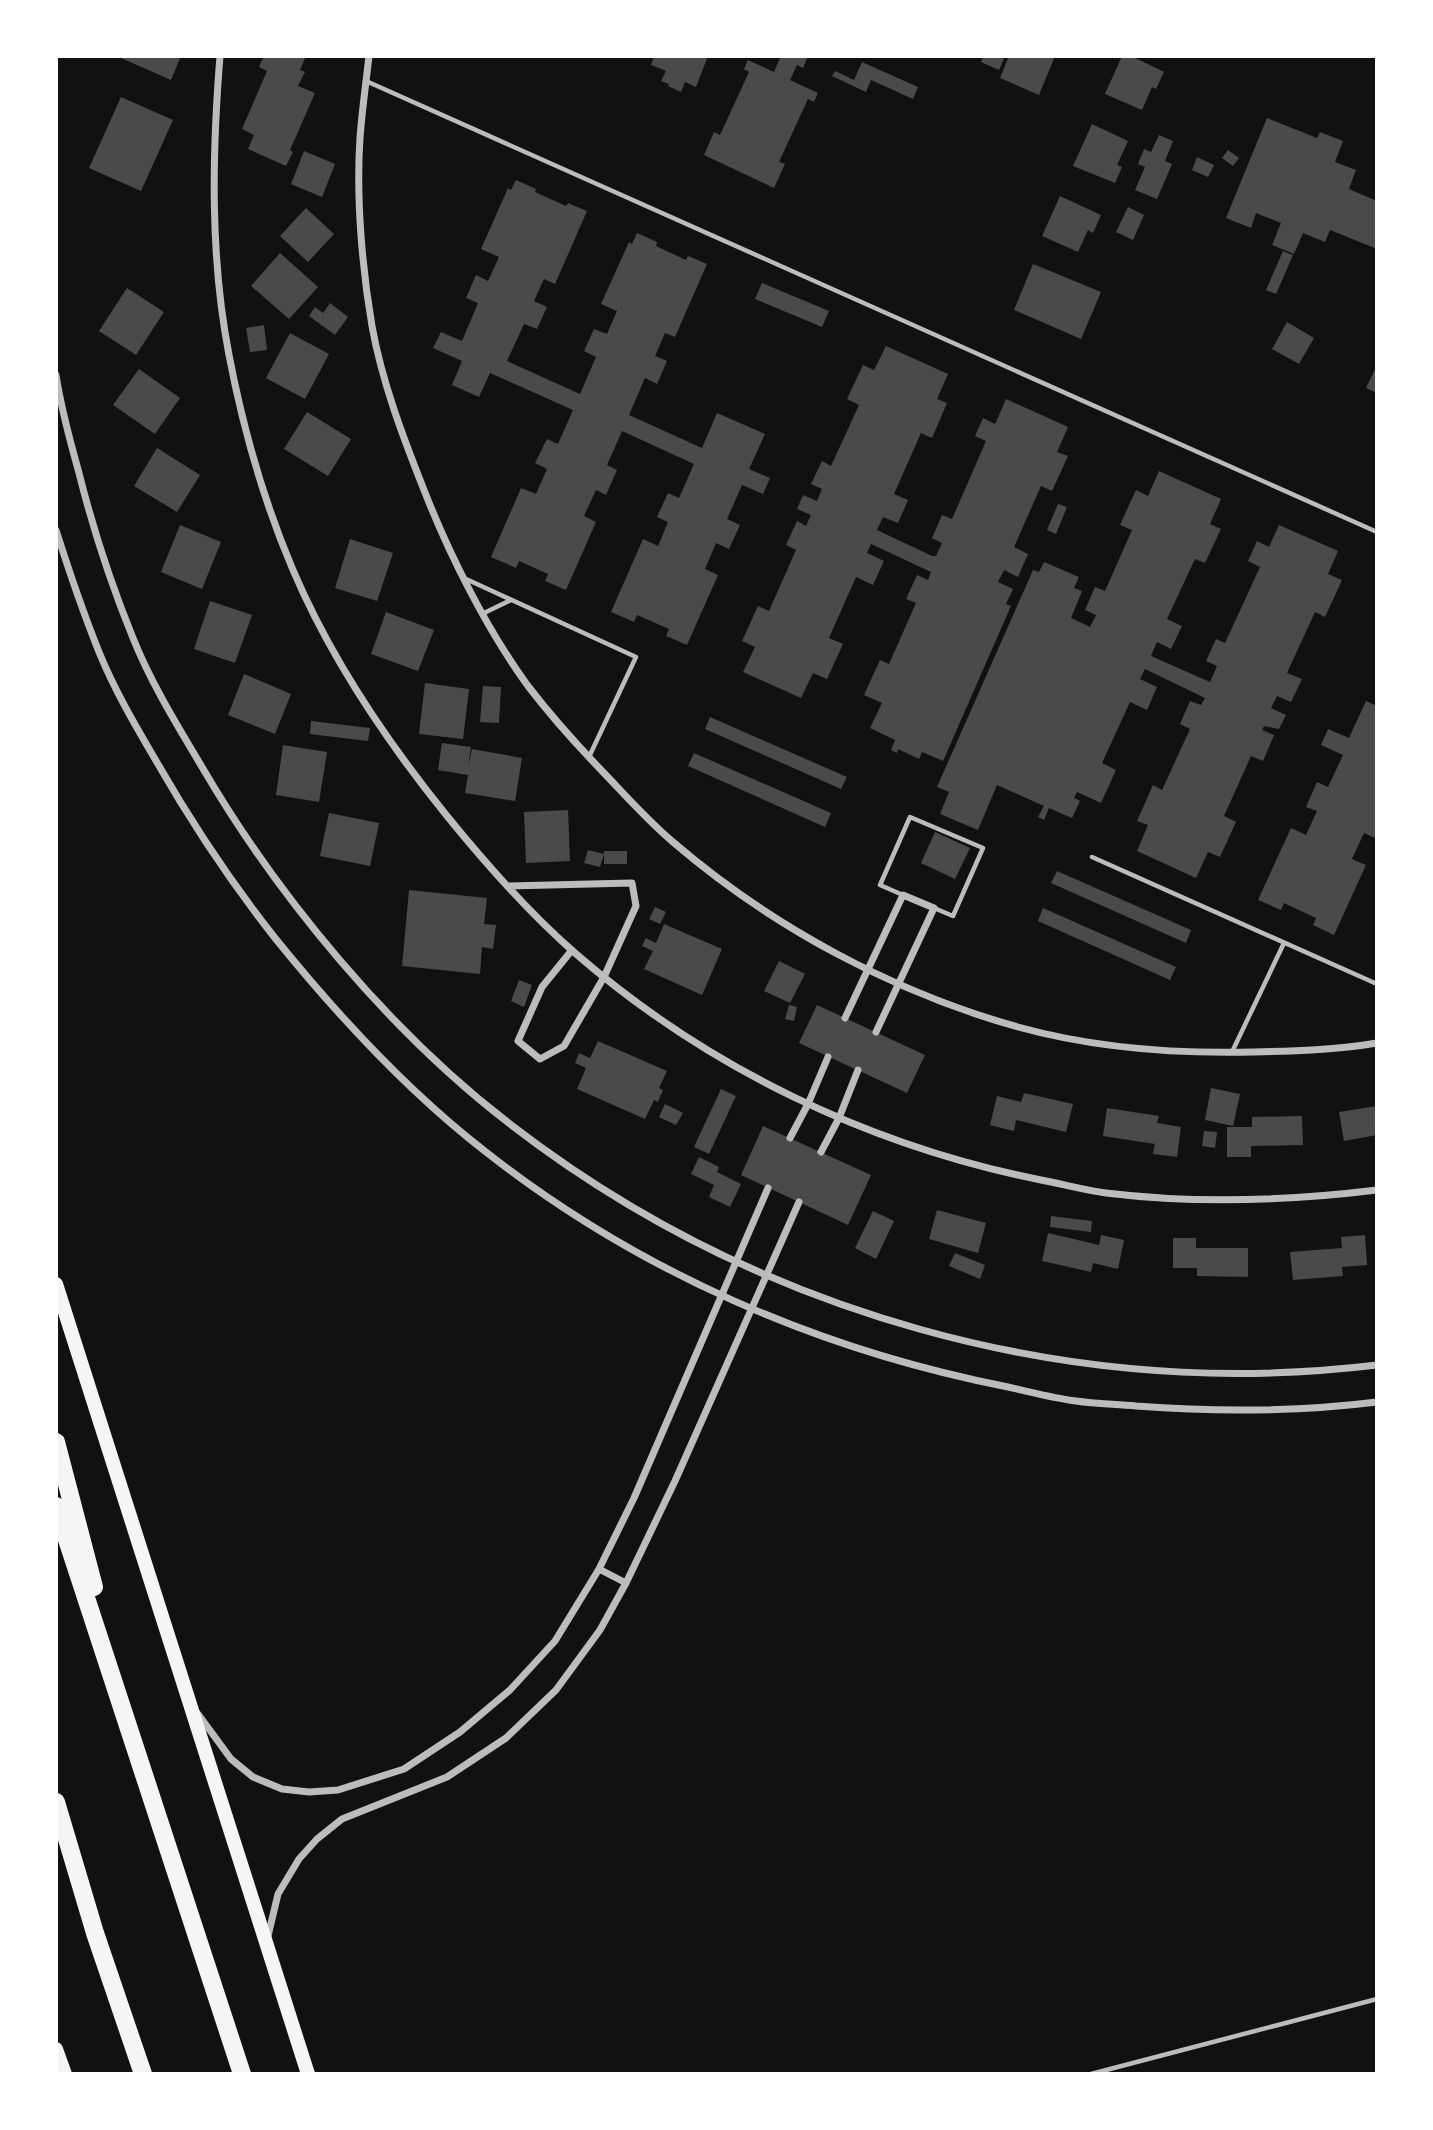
<svg xmlns="http://www.w3.org/2000/svg" width="1433" height="2130" font-family="'Roboto Serif',serif">
<style>
.building{fill:#4a4a4a}
.lines{fill:none;stroke-linecap:round;stroke-linejoin:round}
.service{stroke:#bcbcbc;stroke-width:4.5}
.minor{stroke:#bcbcbc;stroke-width:7}
.secondary{stroke:#f5f5f5;stroke-width:14}
.motorway{stroke:#f5f5f5;stroke-width:18}
</style>
<rect width="100%" height="100%" fill="#111"/>
<!-- building -->
<path class="building" d="M122,56H181L171,80L121,58Z
M264,56H306L300,70L305,72L298,86L315,93L290,150L293,152L286,166L248,149L254,135L242,129L267,71L259,67Z
M654,56H708L696,87L685,82L681,92L668,86L669,84L661,81L666,71L651,65Z
M776,56H808L803,68L797,65L790,80L818,93L814,102L808,99L779,162L785,164L774,188L704,155L714,132L720,135L749,72L744,69L748,60L774,72L780,58Z
M983,56H1005L999,70L981,62Z
M1009,56H1055L1039,95L1000,78Z
M1122,56H1131L1164,72L1156,89L1152,87L1142,110L1105,94Z
M862,62L918,87L913,99L871,80L866,92L832,76L835,71L854,80Z
M121,97L173,120L141,191L89,168Z
M1267,118L1317,138L1320,132L1343,141L1335,162L1356,170L1349,189L1377,201V249L1330,230L1325,242L1303,233L1294,254L1272,245L1281,223L1256,213L1251,228L1226,218Z
M1092,124L1128,141L1117,165L1122,167L1115,183L1073,166Z
M1159,135L1173,141L1165,161L1172,164L1157,199L1135,190L1145,167L1138,164L1144,149L1151,152Z
M1228,150L1239,158L1233,166L1222,158Z
M304,151L335,164L322,197L291,184Z
M1197,157L1214,165L1208,177L1192,170Z
M516,180L536,189L535,192L566,206L568,203L587,211L555,284L544,279L534,301L547,307L537,329L524,324L507,361L580,394L596,357L584,351L594,329L607,334L617,311L601,304L629,242L632,244L637,233L657,242L656,246L686,260L688,256L707,264L675,337L665,333L655,356L667,361L657,384L645,378L629,415L702,448L717,413L765,434L749,469L770,478L763,494L742,485L727,519L740,525L729,549L716,543L705,569L718,575L687,645L666,636L669,629L637,615L634,622L611,612L643,539L658,546L668,522L657,517L668,493L679,498L694,464L622,431L607,465L617,470L606,495L596,490L584,516L596,522L566,590L545,581L548,574L519,561L516,568L491,557L521,488L536,494L547,469L535,463L547,439L558,444L573,410L490,373L479,397L452,385L462,361L433,348L441,332L462,341L478,303L466,298L476,275L488,281L499,257L481,249L508,188L511,190Z
M1060,196L1101,215L1093,233L1088,230L1078,252L1042,236Z
M1128,207L1144,215L1133,240L1116,232Z
M306,208L334,234L308,262L280,236Z
M1283,251L1293,255L1276,294L1266,290Z
M280,253L318,287L289,319L251,286Z
M1033,264L1101,292L1081,339L1014,310Z
M762,283L829,311L822,327L755,299Z
M127,288L164,312L136,355L99,331Z
M330,303L348,317L335,335L309,316L315,307L323,313Z
M1287,322L1314,338L1299,364L1272,349Z
M264,325L267,350L250,352L246,328Z
M290,333L329,354L305,399L266,378Z
M886,346L948,374L937,399L947,403L932,438L921,433L894,494L908,500L898,523L883,517L877,530L932,556H936L942,543L932,538L942,515L952,519L986,441L975,436L983,418L995,424L1006,399L1068,427L1057,452L1068,456L1052,491L1041,486L1014,547L1028,554L1018,577L1004,570L998,582L1013,589L1006,604L1011,606L943,761L922,752L919,759L898,749L897,753L891,750L895,740L870,728L882,703L864,695L880,660L889,664L916,603L906,599L917,575L928,580L931,572L871,544L867,553L884,561L873,585L856,577L829,638L843,644L827,679L813,673L801,698L743,672L755,647L742,641L758,606L769,611L796,550L786,545L797,521L806,526L811,515L797,509L803,495L817,501L822,489L811,484L822,461L831,466L859,405L847,399L863,365L874,370Z
M1377,365V393L1366,388Z
M139,369L180,398L155,434L113,405Z
M307,412L351,439L328,476L284,449Z
M157,448L200,475L177,512L134,486Z
M1159,471L1221,499L1210,524L1221,529L1205,563L1195,559L1167,619L1182,626L1171,649L1157,642L1151,656L1210,682L1217,666L1206,661L1216,639L1225,643L1260,567L1248,561L1257,541L1269,547L1279,525L1338,551L1328,574L1342,580L1325,617L1315,612L1287,673L1302,679L1291,702L1277,696L1271,708L1286,715L1279,729L1264,726L1262,730L1274,735L1263,761L1251,756L1224,816L1236,822L1220,857L1208,852L1196,878L1137,851L1148,825L1137,821L1153,785L1162,790L1190,729L1180,724L1190,701L1201,705L1205,698L1145,669L1140,679L1157,687L1147,710L1130,702L1102,763L1116,770L1101,803L1077,792L1074,798L1080,801L1072,818L1049,808L1044,820L1038,817L1044,806L997,785L978,830L940,814L949,792L937,787L1033,570L1039,572L1044,562L1079,577L1074,588L1082,591L1071,618L1090,627L1096,615L1085,610L1095,587L1105,591L1132,530L1120,525L1136,490L1148,496Z
M1058,504L1067,507L1056,534L1047,530Z
M180,525L221,542L202,589L161,572Z
M350,539L393,553L377,601L335,588Z
M210,601L252,615L235,663L194,649Z
M386,612L434,630L418,671L371,654Z
M244,674L291,694L275,734L228,715Z
M425,683L469,689L463,739L419,734Z
M483,686L501,687L499,723L480,722Z
M1366,701L1377,706V839L1364,833L1352,859L1366,865L1334,935L1313,925L1316,918L1284,903L1281,910L1258,900L1291,828L1306,835L1317,811L1306,807L1317,782L1328,787L1343,755L1321,745L1328,729L1349,738Z
M710,717L847,777L841,789L705,729Z
M311,721L370,728L368,741L310,734Z
M442,743L471,747L468,766L472,749L522,758L515,801L465,793L468,775L438,770Z
M283,745L327,752L319,802L276,795Z
M694,753L831,813L825,827L688,766Z
M568,810L570,861L526,863L524,812Z
M329,813L379,823L370,866L320,856Z
M935,832L970,848L955,879L921,863Z
M588,850L604,854L600,867L584,863Z
M604,851H627V864H604Z
M1057,871L1191,930L1186,943L1051,883Z
M409,890L487,898L484,924L496,925L493,949L482,947L480,974L402,966Z
M655,907L666,912L660,924L649,919Z
M1043,908L1176,967L1170,980L1038,921Z
M664,924L722,949L702,995L644,969L653,951L642,946L646,938L656,943Z
M779,961L805,974L790,1003L764,991Z
M519,980L532,985L524,1007L511,1001Z
M789,1005L797,1007L794,1021L785,1019Z
M817,1005L925,1055L907,1093L799,1043Z
M598,1041L667,1071L659,1088L663,1090L658,1102L654,1100L645,1119L577,1089L586,1068L575,1063L579,1053L590,1058Z
M1211,1088L1240,1094L1233,1126L1205,1120Z
M721,1089L736,1096L709,1154L694,1147Z
M1024,1093L1073,1104L1066,1132L1016,1120L1014,1131L990,1125L997,1096L1021,1102Z
M665,1104L683,1113L676,1125L659,1117Z
M1377,1106V1135L1344,1141L1339,1112Z
M1107,1108L1159,1116L1157,1123L1181,1127L1177,1157L1153,1154L1155,1144L1103,1136Z
M1302,1116L1303,1145L1251,1146V1157H1227V1127H1252V1117Z
M763,1126L871,1175L848,1225L741,1175Z
M1204,1131L1217,1132L1215,1148L1202,1146Z
M699,1157L719,1167L717,1172L741,1184L730,1207L709,1197L714,1185L691,1174Z
M937,1210L986,1223L978,1253L929,1239Z
M873,1211L894,1221L876,1259L855,1248Z
M1051,1216L1092,1221L1091,1232L1050,1227Z
M1048,1233L1099,1245L1101,1235L1124,1240L1118,1269L1093,1263L1091,1272L1042,1261Z
M1365,1235L1367,1265L1342,1267L1343,1276L1293,1280L1290,1252L1342,1248L1341,1237Z
M1173,1238H1196V1248H1248V1277L1197,1276V1268H1173Z
M955,1253L985,1265L980,1279L949,1266Z"/>
<g class="lines">
<!-- service -->
<path class="service" d="M366,81L1377,532
M466,579L636,657L589,757
M484,613L511,600
M1092,857L1377,984
M903,895L880,885L910,817L983,848L953,916L934,908
M1232,1052L1284,943
M1091,2074L1377,1999"/>
<!-- minor -->
<path class="minor" d="M220,56C212,155 210,257 229,355C243,428 264,502 293,570C330,657 388,743 447,816C486,864 528,912 575,953C707,1068 870,1146 1041,1180C1063,1184 1084,1190 1106,1193C1196,1204 1287,1201 1377,1190
M369,56C366,83 362,110 360,138C356,196 362,268 372,326C382,382 403,437 424,490C449,554 487,630 528,686C551,716 577,745 603,772C626,796 648,821 673,842C772,927 893,992 1018,1027C1094,1048 1176,1054 1254,1052C1296,1051 1336,1050 1377,1043
M56,375C61,408 70,441 79,473C93,529 111,584 133,638C151,683 177,725 202,767C278,897 390,1032 510,1124C755,1313 1069,1402 1377,1365
M56,530C69,571 83,612 99,652C114,689 135,725 155,759C191,822 230,881 275,938C338,1016 407,1091 486,1152C639,1272 819,1350 1008,1387C1031,1392 1053,1398 1076,1401C1096,1404 1116,1404 1136,1406C1216,1412 1297,1412 1377,1402
M508,886L632,883L636,906L604,977L564,1046L540,1059L518,1041L542,987L572,950
M845,1018L903,895L934,908L876,1032
M790,1138L808,1104L828,1057
M821,1152L839,1118L858,1070
M599,1569L626,1583
M198,1714L231,1759L253,1777L282,1789L309,1792L338,1790L404,1769L460,1732L510,1690L555,1641L599,1569L634,1498L768,1188
M268,1936L278,1894L299,1859L317,1839L342,1819L447,1777L506,1738L556,1690L600,1630L626,1583L675,1481L799,1202"/>
<!-- secondary -->
<path class="secondary" d="M56,1284L308,2074
M56,2049L65,2074"/>
<!-- motorway -->
<path class="motorway" d="M56,1442L94,1587
M56,1506L242,2074
M56,1802L95,1933L143,2074"/>
</g>
<!-- border -->
<rect width="1433" height="2130" fill="none" stroke="#ffffff" stroke-width="116"/>
</svg>
